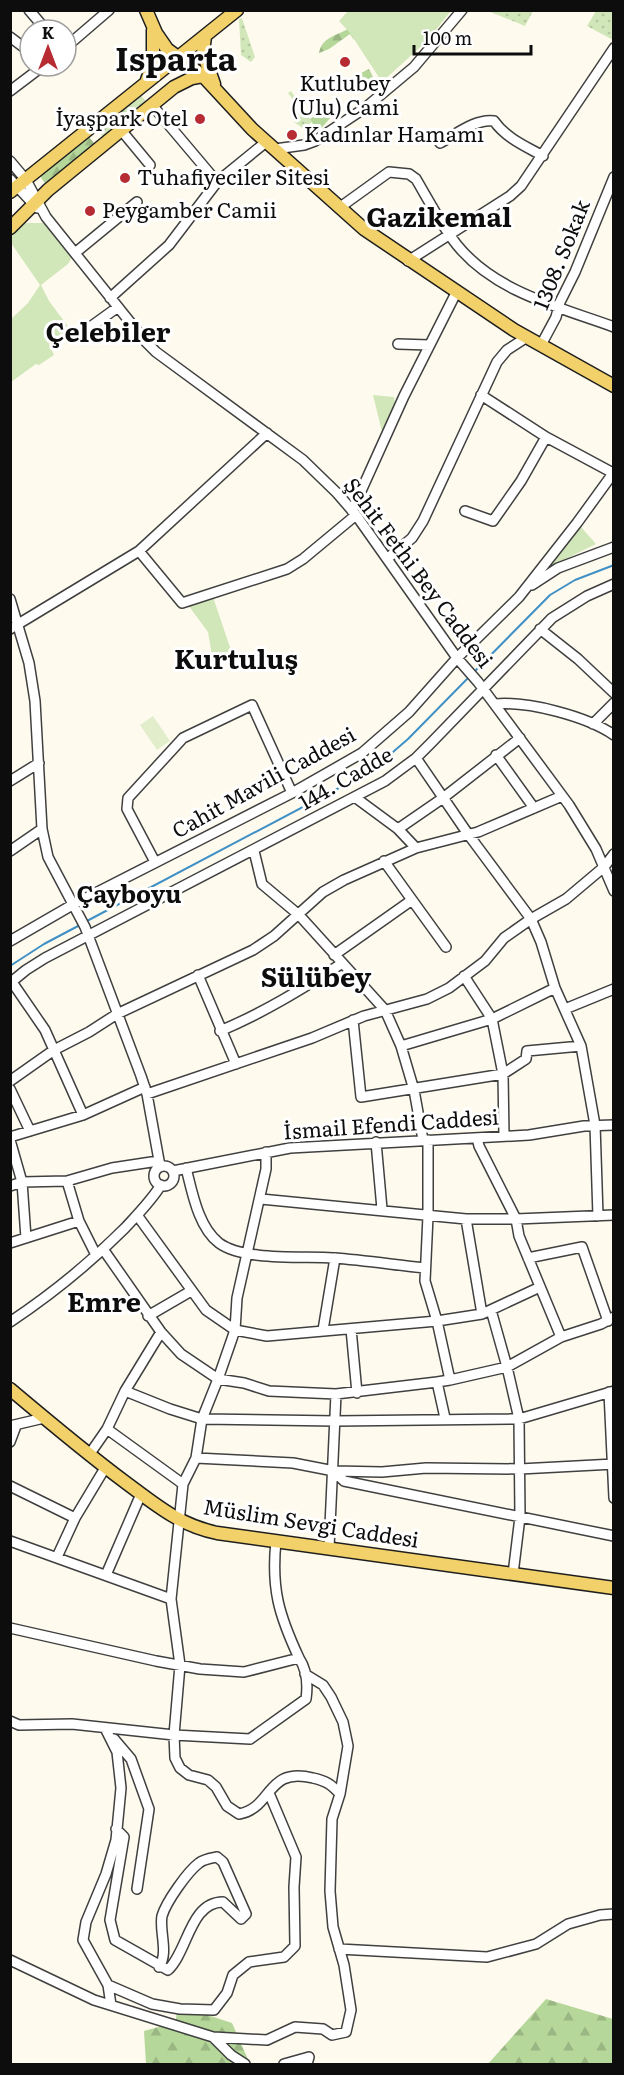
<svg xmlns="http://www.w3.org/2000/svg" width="624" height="2075" font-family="Literata,serif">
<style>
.grass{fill:url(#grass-dots)}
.forest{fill:url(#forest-firs)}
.park{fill:#d1e7b9}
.pitch{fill:#e2eecb}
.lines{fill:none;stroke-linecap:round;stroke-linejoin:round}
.stream{stroke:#4090c6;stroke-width:2}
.minor-casing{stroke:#404040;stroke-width:12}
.major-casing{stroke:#1e1e1e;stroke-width:15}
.minor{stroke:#fff;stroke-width:9}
.major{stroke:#f2d16b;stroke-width:12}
.poi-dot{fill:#b62c32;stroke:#fff;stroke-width:2}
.labels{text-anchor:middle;stroke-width:6;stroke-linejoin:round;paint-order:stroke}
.poi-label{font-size:21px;fill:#0d0d0d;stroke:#fff;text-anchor:start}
.street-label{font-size:21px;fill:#0d0d0d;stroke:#fff}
.quarter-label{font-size:24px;font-weight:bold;fill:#0d0d0d;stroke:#fff}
.district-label{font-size:27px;font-weight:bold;fill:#0d0d0d;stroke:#fff}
.town-label{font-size:33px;font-weight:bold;fill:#0d0d0d;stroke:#fff}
</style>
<defs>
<pattern id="grass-dots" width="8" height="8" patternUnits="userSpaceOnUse" patternTransform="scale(1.5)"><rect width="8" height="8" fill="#d1e7b9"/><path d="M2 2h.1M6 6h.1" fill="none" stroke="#b2c59e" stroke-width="1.8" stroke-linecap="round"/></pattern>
<pattern id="forest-firs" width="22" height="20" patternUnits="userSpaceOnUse" patternTransform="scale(1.5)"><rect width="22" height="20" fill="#b5d799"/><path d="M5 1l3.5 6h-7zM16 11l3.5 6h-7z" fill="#9ab783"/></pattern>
</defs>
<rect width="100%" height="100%" fill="#fefbee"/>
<!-- grass -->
<path class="grass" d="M488,11H533L525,26Z
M596,11H613V40L587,26Z
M242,18L255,57L251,62L241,55L239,19Z
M291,91L312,122L304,129L294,122L297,119L295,116L301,110L288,93Z
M141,95L147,103L104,138L98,131Z"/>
<!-- forest -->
<path class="forest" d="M351,27L354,40L350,34L329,49L319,53C322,36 338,36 351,27Z
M369,69L373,77L349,90L343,84L360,77L359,74Z
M323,110L331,117L318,132L310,119Z
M88,136L96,145L46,185L40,176Z
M546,1999L613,2019V2064H488Z
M177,2005L232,2023L250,2064H146L144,2031L176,2022Z"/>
<!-- park -->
<path class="park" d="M348,11V10L451,11L427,41L382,82L350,33L339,21Z
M20,223H49L75,253L68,264L41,285L49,301L73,333L49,344L54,355L39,365L36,364L11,382V319L28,303L40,285L11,243L10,235Z
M373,395L394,397L395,403L382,432Z
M581,527L596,544L547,568Z
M213,597L234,659L213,661L208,632L188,605Z"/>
<!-- pitch -->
<path class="pitch" d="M153,716L170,741L157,750L140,725Z"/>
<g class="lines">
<!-- stream -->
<path class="stream" d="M473,673L550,595L575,580L614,565
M85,922L371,771L408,739L469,677
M10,966L44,944L80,925"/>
<defs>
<path id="minor" d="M29,10L46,30
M10,37L30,52
M66,47L109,10
M10,91L43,66
M152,105L217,182
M121,130L150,165
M440,143C455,135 476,118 494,121C506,138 525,146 543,156
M275,149L304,145L315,141L365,108L414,67L462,10
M10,161L26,180L46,217L146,342L156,352L303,460L337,493L356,515L457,658L478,682L569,805L596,849L614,891
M10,179L37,208
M339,208L389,172L409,174L416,179C429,201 441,225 457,245C495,292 559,307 614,327
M75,253L137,202
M408,261L510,196L521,186L614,48
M110,298L169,245L217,182L266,142
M75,338L118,307
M398,344L429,345
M541,345L556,317L560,302L575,272L614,177
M481,395L546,437L613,473
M352,511L404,396L456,293
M465,511L493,521L521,481L546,437
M139,551L182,603L287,569L303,559L356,515
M388,558L412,538L423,521L497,362L507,350L527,337
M532,585L558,568L614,547
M10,599L29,663L35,701L42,829L48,857L85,927L141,1076L147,1094L160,1166
M10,629L139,551L267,433
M540,629L578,659L614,693
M495,704C528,701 586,716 614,735
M593,724L614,703
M496,755L534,808
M416,758L468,834L531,919L541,942L555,988L581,1046L595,1125L598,1216
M10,781L39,763
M356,798L398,829L416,848
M398,829L443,798L520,738
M10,851L42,829
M254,851L262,884L299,915L385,1010L401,1046L414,1090L423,1140
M384,861L446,947
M155,862L127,809L128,798L183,738L252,705L292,793
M10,941L74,904L292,793L362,753L409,712L457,658L519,597L577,523L614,472
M334,955L412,900
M198,975L236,1064
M464,976L492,1019L503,1074L504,1136
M12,982L45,1030L83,1115
M10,983L26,970L45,958L385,781L416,758L431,743L552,618L587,596L614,584
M565,1009L614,989
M353,1020L361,1097L503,1074L526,1059L527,1051L581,1046
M220,1031C263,1013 302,989 341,964
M401,1046L492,1019L555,988
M10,1081L54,1050L89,1032L117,1014L253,950L274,936L323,892L344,880L416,848L478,832L562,796
M10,1089L30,1131
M147,1094L312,1038L364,1016L427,999L449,988L485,961L504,938L531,919L566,899L604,867L614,854
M10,1137L83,1115L145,1087
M477,1138L479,1146L516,1219L519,1236L561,1337
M10,1140L22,1182L26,1238
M428,1140V1216L425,1281L437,1321L450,1380L437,1382L445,1418
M376,1142L382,1209
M154 1176a10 10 0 1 1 20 0a10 10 0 1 1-20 0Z
M186,1168C192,1191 198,1227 219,1243C243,1261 303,1256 333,1258C364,1260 395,1265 425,1268
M173,1171L290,1148L529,1135L584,1126L614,1125
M67,1181L79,1221L96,1255
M10,1186L22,1182L67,1181L112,1168L158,1161
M261,1199L466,1219H516L614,1215
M137,1215L206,1310L235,1330L267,1336L437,1321L482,1314L540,1287
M466,1219L482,1314
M10,1243L79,1221
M103,1249L161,1332L181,1354L218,1379L244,1383L269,1391L336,1394L437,1382
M528,1258L582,1247L608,1321
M491,1310L507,1367L519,1419L520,1517L513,1574
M148,1316L191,1291
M10,1322C52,1294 90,1263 125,1228C138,1214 151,1201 161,1185
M351,1329L357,1393
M323,1330L335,1258
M450,1380L507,1367L561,1337L601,1324L614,1317
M125,1391L170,1409L202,1419L336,1421L519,1419L614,1391
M609,1392L614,1498
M10,1426L44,1418
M107,1429L183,1484
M10,1442L16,1426
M89,1455L107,1429L125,1391L161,1332
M196,1458L293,1463L334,1471L382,1472L426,1468L520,1469L614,1464
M334,1471L344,1481L614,1536
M10,1486L75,1518L57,1557
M75,1518L105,1468
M10,1541L171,1599L180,1665L174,1735L175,1758L180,1768L189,1775L208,1780L216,1787L227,1806L239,1814C273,1808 266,1766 313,1778C326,1781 331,1784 340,1794L332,1819L330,1891L333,1927L344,1965L351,2010L346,2032L332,2035L323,2029L295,2027L267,2040L213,2037L94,2000L10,1960
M276,1541C271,1589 279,1615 299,1658
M329,1548L336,1394
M106,1575L141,1494
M171,1599L183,1484L196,1458L202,1419L218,1379L235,1330L237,1298L266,1169V1152
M10,1628L156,1661L200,1669L244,1672L299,1658C307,1670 308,1685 306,1699L250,1739L174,1735L72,1724L19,1725L10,1721
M305,1674L323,1685L331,1697L343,1722L348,1746L340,1794
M105,1728L117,1752L121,1788L116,1840L106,1874L86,1922L83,1940L108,1985L111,2005
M114,1739L131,1759L149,1809L137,1889
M116,1829L124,1837L110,1920L115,1940L168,1970C188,1951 190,1902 223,1902L241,1919L246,1914L223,1862L217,1857C212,1858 204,1859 199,1863C188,1871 166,1902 162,1916C159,1931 169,1953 159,1967
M339,1949L487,1957L536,1944L568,1924L600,1915L614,1914
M108,1985L152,2004L180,2009L214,2010L227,1993L233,1975L249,1962L284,1957L295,1946L294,1887L296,1857L269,1793
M213,2037L231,2055L245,2064
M284,2064L309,2057L307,2064"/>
<path id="major" d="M146,10L156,33L167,49L203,76L252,129L364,229L514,330L614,386
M205,36L203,53L214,84
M147,80L153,63V30
M10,192L237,10
M10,228L48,190L174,87L192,78L203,76
M10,1389C48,1421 86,1453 125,1482C156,1505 179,1525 217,1533L614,1588"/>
</defs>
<!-- minor casing -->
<use href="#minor" class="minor-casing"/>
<!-- major casing -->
<use href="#major" class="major-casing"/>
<!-- minor -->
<use href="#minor" class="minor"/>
<!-- major -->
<use href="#major" class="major"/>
</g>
<!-- markers -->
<g class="poi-dot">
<circle cx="345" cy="62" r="6"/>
<circle cx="200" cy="119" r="6"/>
<circle cx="292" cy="135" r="6"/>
<circle cx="125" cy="178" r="6"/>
<circle cx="90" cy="211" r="6"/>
</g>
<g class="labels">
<!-- poi labels -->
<g class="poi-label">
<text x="345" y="91" text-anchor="middle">Kutlubey<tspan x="345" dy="24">(Ulu) Cami</tspan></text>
<text x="188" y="126" text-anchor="end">İyaşpark Otel</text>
<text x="304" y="142">Kadınlar Hamamı</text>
<text x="137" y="185">Tuhafiyeciler Sitesi</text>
<text x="102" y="218">Peygamber Camii</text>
</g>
<!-- street labels -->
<g class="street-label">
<text transform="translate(562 255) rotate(-68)" y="7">1308. Sokak</text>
<text transform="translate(418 573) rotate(53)" y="7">Şehit Fethi Bey Caddesi</text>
<text transform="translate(346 779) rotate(-30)" y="7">144. Cadde</text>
<text transform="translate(264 783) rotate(-29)" y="7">Cahit Mavili Caddesi</text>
<text transform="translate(391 1125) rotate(-4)" y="7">İsmail Efendi Caddesi</text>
<text transform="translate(311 1524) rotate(9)" y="7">Müslim Sevgi Caddesi</text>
</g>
<!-- quarter labels -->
<g class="quarter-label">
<text x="129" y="903">Çayboyu</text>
</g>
<!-- district labels -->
<g class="district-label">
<text x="439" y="227">Gazikemal</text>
<text x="108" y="342">Çelebiler</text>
<text x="236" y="669">Kurtuluş</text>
<text x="316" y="987">Sülübey</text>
<text x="104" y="1312">Emre</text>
</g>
<!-- town labels -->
<g class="town-label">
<text x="176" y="71">Isparta</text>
</g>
</g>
<!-- border -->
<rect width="624" height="2075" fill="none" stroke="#0d0d0d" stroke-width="24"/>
<!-- north arrow -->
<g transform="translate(48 48)"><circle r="28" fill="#ffffff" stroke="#9e9e9e" stroke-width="1.5"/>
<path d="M0-4.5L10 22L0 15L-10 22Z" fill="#b62c32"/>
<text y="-9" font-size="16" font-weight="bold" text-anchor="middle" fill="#0d0d0d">K</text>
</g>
<!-- scale -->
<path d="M414 45v9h117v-9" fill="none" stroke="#0d0d0d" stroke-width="3"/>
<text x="423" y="45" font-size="18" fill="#0d0d0d" stroke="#ffffff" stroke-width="4.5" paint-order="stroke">100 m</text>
</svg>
